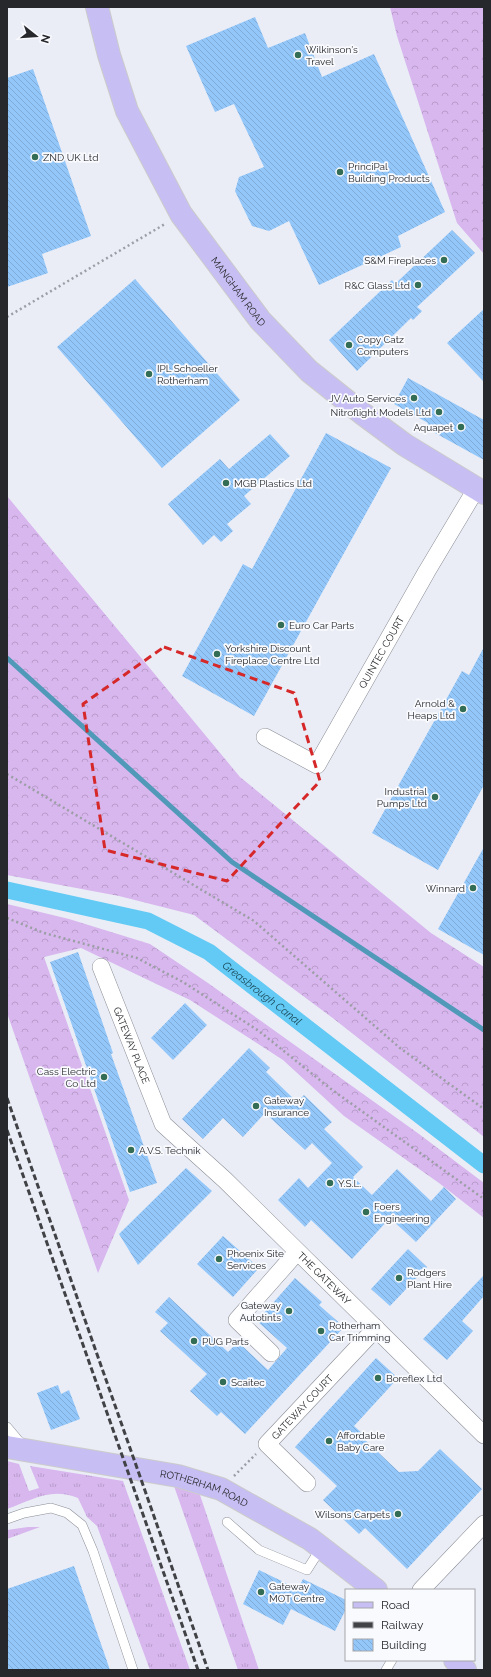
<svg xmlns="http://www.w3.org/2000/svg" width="491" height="1677" font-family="Raleway,sans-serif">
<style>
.grass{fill:url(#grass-tufts)}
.forest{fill:url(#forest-crowns)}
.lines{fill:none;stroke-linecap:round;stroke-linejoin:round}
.stream{stroke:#5099b8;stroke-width:5}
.canal{stroke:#62caf4;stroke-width:17}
.building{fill:url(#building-back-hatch)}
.service-casing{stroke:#8b8e96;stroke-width:10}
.minor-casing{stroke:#8b8e96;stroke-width:18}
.primary-casing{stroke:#cbcbcc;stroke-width:24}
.path{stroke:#9b9ea4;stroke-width:2.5;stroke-dasharray:2 3;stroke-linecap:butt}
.service{stroke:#fff;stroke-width:9}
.minor{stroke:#fff;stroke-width:17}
.primary{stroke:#c7bef3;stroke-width:22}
.rail{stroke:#404246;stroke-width:3;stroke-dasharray:6 3;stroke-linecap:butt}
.marked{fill:none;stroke:#d62828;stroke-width:3;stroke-dasharray:8 5;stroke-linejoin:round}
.poi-dot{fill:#346d55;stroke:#f9fafe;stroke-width:1.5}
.labels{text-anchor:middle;stroke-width:3.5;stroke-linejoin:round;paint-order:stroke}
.poi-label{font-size:10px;fill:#26282b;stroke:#f9fafe;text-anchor:start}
.street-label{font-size:10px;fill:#26282b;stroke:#f9fafe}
.water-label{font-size:11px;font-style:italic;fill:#1c495b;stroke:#f9fafe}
</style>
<defs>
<pattern id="grass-tufts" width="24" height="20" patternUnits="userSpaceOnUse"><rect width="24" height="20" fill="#d8b6ee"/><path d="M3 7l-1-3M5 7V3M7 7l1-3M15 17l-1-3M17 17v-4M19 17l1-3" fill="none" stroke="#b99ccc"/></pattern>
<pattern id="forest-crowns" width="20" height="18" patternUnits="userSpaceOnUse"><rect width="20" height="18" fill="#d8b6ee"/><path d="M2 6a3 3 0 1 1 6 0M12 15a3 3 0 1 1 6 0" fill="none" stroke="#b99ccc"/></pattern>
<pattern id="building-back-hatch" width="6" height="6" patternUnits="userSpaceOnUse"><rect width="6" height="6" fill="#93c7fa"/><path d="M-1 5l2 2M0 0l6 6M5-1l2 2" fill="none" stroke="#7fabd6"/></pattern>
</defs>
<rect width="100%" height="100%" fill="#eaedf6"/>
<!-- grass -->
<path class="grass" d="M7,1461L19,1464L29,1491L39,1488L30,1466L123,1481L190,1670H150L97,1526L87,1517L78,1498C50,1487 33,1500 7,1509Z
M174,1486L200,1495L259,1670H238Z
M28,1527H40L7,1539V1530Z"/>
<!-- forest -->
<path class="forest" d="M390,7H484V254L457,223L397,36Z
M7,496L240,777L431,933L484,967V1137L334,1019L194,915L119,896L7,875Z
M7,904L69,919L150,944L208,983L419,1134L484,1183V1218L439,1183L344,1116L283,1060L190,1000L81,948L44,957L129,1200L98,1273L7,1013Z"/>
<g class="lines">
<!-- stream -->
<path class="stream" d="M7,658L232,862L484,1030"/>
<!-- canal -->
<path class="canal" id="s1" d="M7,890L148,921L209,952L484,1165"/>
</g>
<!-- building -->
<path class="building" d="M255,17L268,48L305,33L322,77L374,54L445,212L398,236L401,247L319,285L289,221L269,231L252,226L235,191L239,177L264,167L234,104L215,112L186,46Z
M33,69L91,236L42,254L48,273L7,287V78Z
M452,230L475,253L417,307L422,311L413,320L411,318L357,371L329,340L392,280L395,284Z
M135,279L240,400L162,468L57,347Z
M484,309V382L447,343Z
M408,378L484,420V460L426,428L428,423L394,404Z
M326,433L391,468L254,716L182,676L243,564L252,569Z
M270,434L290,456L244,496L251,504L227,524L233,531L221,542L214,535L203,545L168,504L220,459L229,469Z
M484,647V785L438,870L372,833L462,671L469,675Z
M484,847V955L438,929Z
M78,952L113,1053L111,1054L157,1183L130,1192L50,962Z
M185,1003L207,1025L173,1060L151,1038Z
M249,1048L270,1068L266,1072L297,1102L304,1095L332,1122L324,1129L363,1167L353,1177L372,1195L397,1169L431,1201L444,1187L456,1199L416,1242L390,1218L352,1259L311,1220L305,1227L278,1200L299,1178L308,1188L332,1163L312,1143L305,1150L265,1113L243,1137L223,1118L203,1139L182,1119Z
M186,1168L212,1191L138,1265L119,1234Z
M223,1236L259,1268L233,1297L197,1264Z
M408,1249L427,1267L390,1306L371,1289Z
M484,1275V1296L462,1321L473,1331L447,1360L423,1339Z
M295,1278L322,1302L319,1305L344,1327L245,1434L221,1412L217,1416L190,1391L207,1374L160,1331L168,1323L155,1312L169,1297L228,1352L238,1342L268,1370L287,1348L257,1321Z
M376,1358L398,1378L354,1426L363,1434L361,1436L399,1472L418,1471L440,1449L482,1489L407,1569L365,1528L359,1534L323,1500L337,1486L295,1447Z
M58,1385L61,1394L69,1390L80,1419L51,1430L37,1393Z
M74,1566L110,1670H7V1589Z
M259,1570L298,1589L303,1579L346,1600V1609L335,1631L291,1609L283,1625L243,1604Z"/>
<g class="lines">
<defs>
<path id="service" d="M7,1427L23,1446
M7,1519L24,1513L51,1508L67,1513L82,1525L93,1551L133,1670
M227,1522L259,1550L307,1570L321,1548
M386,1670L392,1660"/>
<g id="minor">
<path id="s2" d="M265,737L317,765L427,571L476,489"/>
<path id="s3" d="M101,967L163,1124L225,1180L484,1435"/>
<path d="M271,1353L237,1320L297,1252"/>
<path id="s4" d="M307,1483L267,1444L376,1328"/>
<path d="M421,1590L484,1524"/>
</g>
<g id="primary">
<path id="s5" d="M97,7L109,55L127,111L181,214L260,320L309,371L363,414L405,445L484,493"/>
<path id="s6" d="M7,1447L178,1476L221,1489L310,1539L376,1590"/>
<path d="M455,1660L465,1670"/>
</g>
</defs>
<!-- service casing -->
<use href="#service" class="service-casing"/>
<!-- minor casing -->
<use href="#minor" class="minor-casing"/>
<!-- primary casing -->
<use href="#primary" class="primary-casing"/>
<!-- path -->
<path class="path" d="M7,317L165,224
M7,774L254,921L400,1048L484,1109
M7,918L44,933L137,958L183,982L259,1031L331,1089L484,1199
M234,1476L256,1454"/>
<!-- service -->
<use href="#service" class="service"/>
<!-- minor -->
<use href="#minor" class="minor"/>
<!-- primary -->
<use href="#primary" class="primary"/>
<!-- rail -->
<path class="rail" d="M7,1098L208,1670
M7,1130L198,1670"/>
</g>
<!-- marked area -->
<path class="marked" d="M164,647L294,693L320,781L227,881L105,850L83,704Z"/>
<!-- markers -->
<g class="poi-dot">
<circle cx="298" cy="55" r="4"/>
<circle cx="35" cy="157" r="4"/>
<circle cx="340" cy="172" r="4"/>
<circle cx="444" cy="260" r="4"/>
<circle cx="418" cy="285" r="4"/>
<circle cx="349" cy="345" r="4"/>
<circle cx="149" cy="374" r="4"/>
<circle cx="414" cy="398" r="4"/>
<circle cx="439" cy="412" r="4"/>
<circle cx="461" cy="427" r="4"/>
<circle cx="226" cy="483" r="4"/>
<circle cx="281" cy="625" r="4"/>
<circle cx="217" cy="654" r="4"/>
<circle cx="463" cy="709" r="4"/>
<circle cx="435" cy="797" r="4"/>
<circle cx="473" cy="888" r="4"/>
<circle cx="104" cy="1077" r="4"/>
<circle cx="256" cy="1106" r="4"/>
<circle cx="131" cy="1150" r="4"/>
<circle cx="330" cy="1183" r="4"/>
<circle cx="366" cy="1212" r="4"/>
<circle cx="219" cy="1259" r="4"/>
<circle cx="399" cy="1278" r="4"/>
<circle cx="289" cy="1311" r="4"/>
<circle cx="321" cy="1331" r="4"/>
<circle cx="194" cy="1341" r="4"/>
<circle cx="378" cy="1378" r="4"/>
<circle cx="223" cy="1382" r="4"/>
<circle cx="329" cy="1441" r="4"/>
<circle cx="398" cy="1514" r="4"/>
<circle cx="261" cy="1592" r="4"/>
</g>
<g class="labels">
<!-- poi labels -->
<g class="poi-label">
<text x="306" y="53">Wilkinson's<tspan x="306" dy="12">Travel</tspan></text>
<text x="43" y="161">ZND UK Ltd</text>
<text x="348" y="170">PrinciPal<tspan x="348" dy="12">Building Products</tspan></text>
<text x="436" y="264" text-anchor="end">S&amp;M Fireplaces</text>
<text x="410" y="289" text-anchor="end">R&amp;C Glass Ltd</text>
<text x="357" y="343">Copy Catz<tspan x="357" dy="12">Computers</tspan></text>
<text x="157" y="372">IPL Schoeller<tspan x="157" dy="12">Rotherham</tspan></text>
<text x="406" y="402" text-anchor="end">JV Auto Services</text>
<text x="431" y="416" text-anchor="end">Nitroflight Models Ltd</text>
<text x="453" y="431" text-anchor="end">Aquapet</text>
<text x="234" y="487">MGB Plastics Ltd</text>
<text x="289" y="629">Euro Car Parts</text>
<text x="225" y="652">Yorkshire Discount<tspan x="225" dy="12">Fireplace Centre Ltd</tspan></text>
<text x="455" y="707" text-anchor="end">Arnold &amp;<tspan x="455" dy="12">Heaps Ltd</tspan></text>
<text x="427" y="795" text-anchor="end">Industrial<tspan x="427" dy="12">Pumps Ltd</tspan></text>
<text x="465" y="892" text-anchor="end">Winnard</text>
<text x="96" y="1075" text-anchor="end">Cass Electric<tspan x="96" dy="12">Co Ltd</tspan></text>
<text x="264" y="1104">Gateway<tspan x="264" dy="12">Insurance</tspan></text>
<text x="139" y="1154">A.V.S. Technik</text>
<text x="338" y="1187">Y.S.L.</text>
<text x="374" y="1210">Foers<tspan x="374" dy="12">Engineering</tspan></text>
<text x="227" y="1257">Phoenix Site<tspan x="227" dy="12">Services</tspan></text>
<text x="407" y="1276">Rodgers<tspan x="407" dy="12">Plant Hire</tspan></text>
<text x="281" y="1309" text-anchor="end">Gateway<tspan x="281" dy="12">Autotints</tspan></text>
<text x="329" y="1329">Rotherham<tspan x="329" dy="12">Car Trimming</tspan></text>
<text x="202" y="1345">PUG Parts</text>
<text x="386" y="1382">Boreflex Ltd</text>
<text x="231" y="1386">Scaitec</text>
<text x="337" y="1439">Affordable<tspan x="337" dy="12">Baby Care</tspan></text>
<text x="390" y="1518" text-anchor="end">Wilsons Carpets</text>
<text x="269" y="1590">Gateway<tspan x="269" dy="12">MOT Centre</tspan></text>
</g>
<!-- street labels -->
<g class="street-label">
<text dy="4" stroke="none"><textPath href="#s5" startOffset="321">MANGHAM ROAD</textPath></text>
<text dy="4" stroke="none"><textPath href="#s2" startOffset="189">QUINTEC COURT</textPath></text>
<text dy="4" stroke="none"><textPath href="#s3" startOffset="84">GATEWAY PLACE</textPath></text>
<text dy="4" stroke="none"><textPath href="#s3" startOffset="392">THE GATEWAY</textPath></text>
<text dy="4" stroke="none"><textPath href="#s4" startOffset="107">GATEWAY COURT</textPath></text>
<text dy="4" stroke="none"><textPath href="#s6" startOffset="202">ROTHERHAM ROAD</textPath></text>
</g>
<!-- water labels -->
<g class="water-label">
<text dy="4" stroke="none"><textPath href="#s1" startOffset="280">Greasbrough Canal</textPath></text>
</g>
</g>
<!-- border -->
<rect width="491" height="1677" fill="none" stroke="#26282b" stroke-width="16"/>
<!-- legend -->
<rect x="345" y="1589" width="130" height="72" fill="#f9fafe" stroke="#a5a6aa"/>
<rect x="353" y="1602" width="20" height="6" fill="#c7bef3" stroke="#a5a6aa"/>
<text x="381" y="1609" font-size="12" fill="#26282b">Road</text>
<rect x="353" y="1622" width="20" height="6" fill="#404246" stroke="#a5a6aa"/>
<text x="381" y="1629" font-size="12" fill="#26282b">Railway</text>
<rect x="353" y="1639" width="20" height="12" fill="url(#building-back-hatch)" stroke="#a5a6aa"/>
<text x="381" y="1649" font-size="12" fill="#26282b">Building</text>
<!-- north arrow -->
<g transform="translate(36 36) rotate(107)" stroke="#f9fafe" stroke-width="3" paint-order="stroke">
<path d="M0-3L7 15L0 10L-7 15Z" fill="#26282b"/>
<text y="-6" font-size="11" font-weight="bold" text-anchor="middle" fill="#26282b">N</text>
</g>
</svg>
